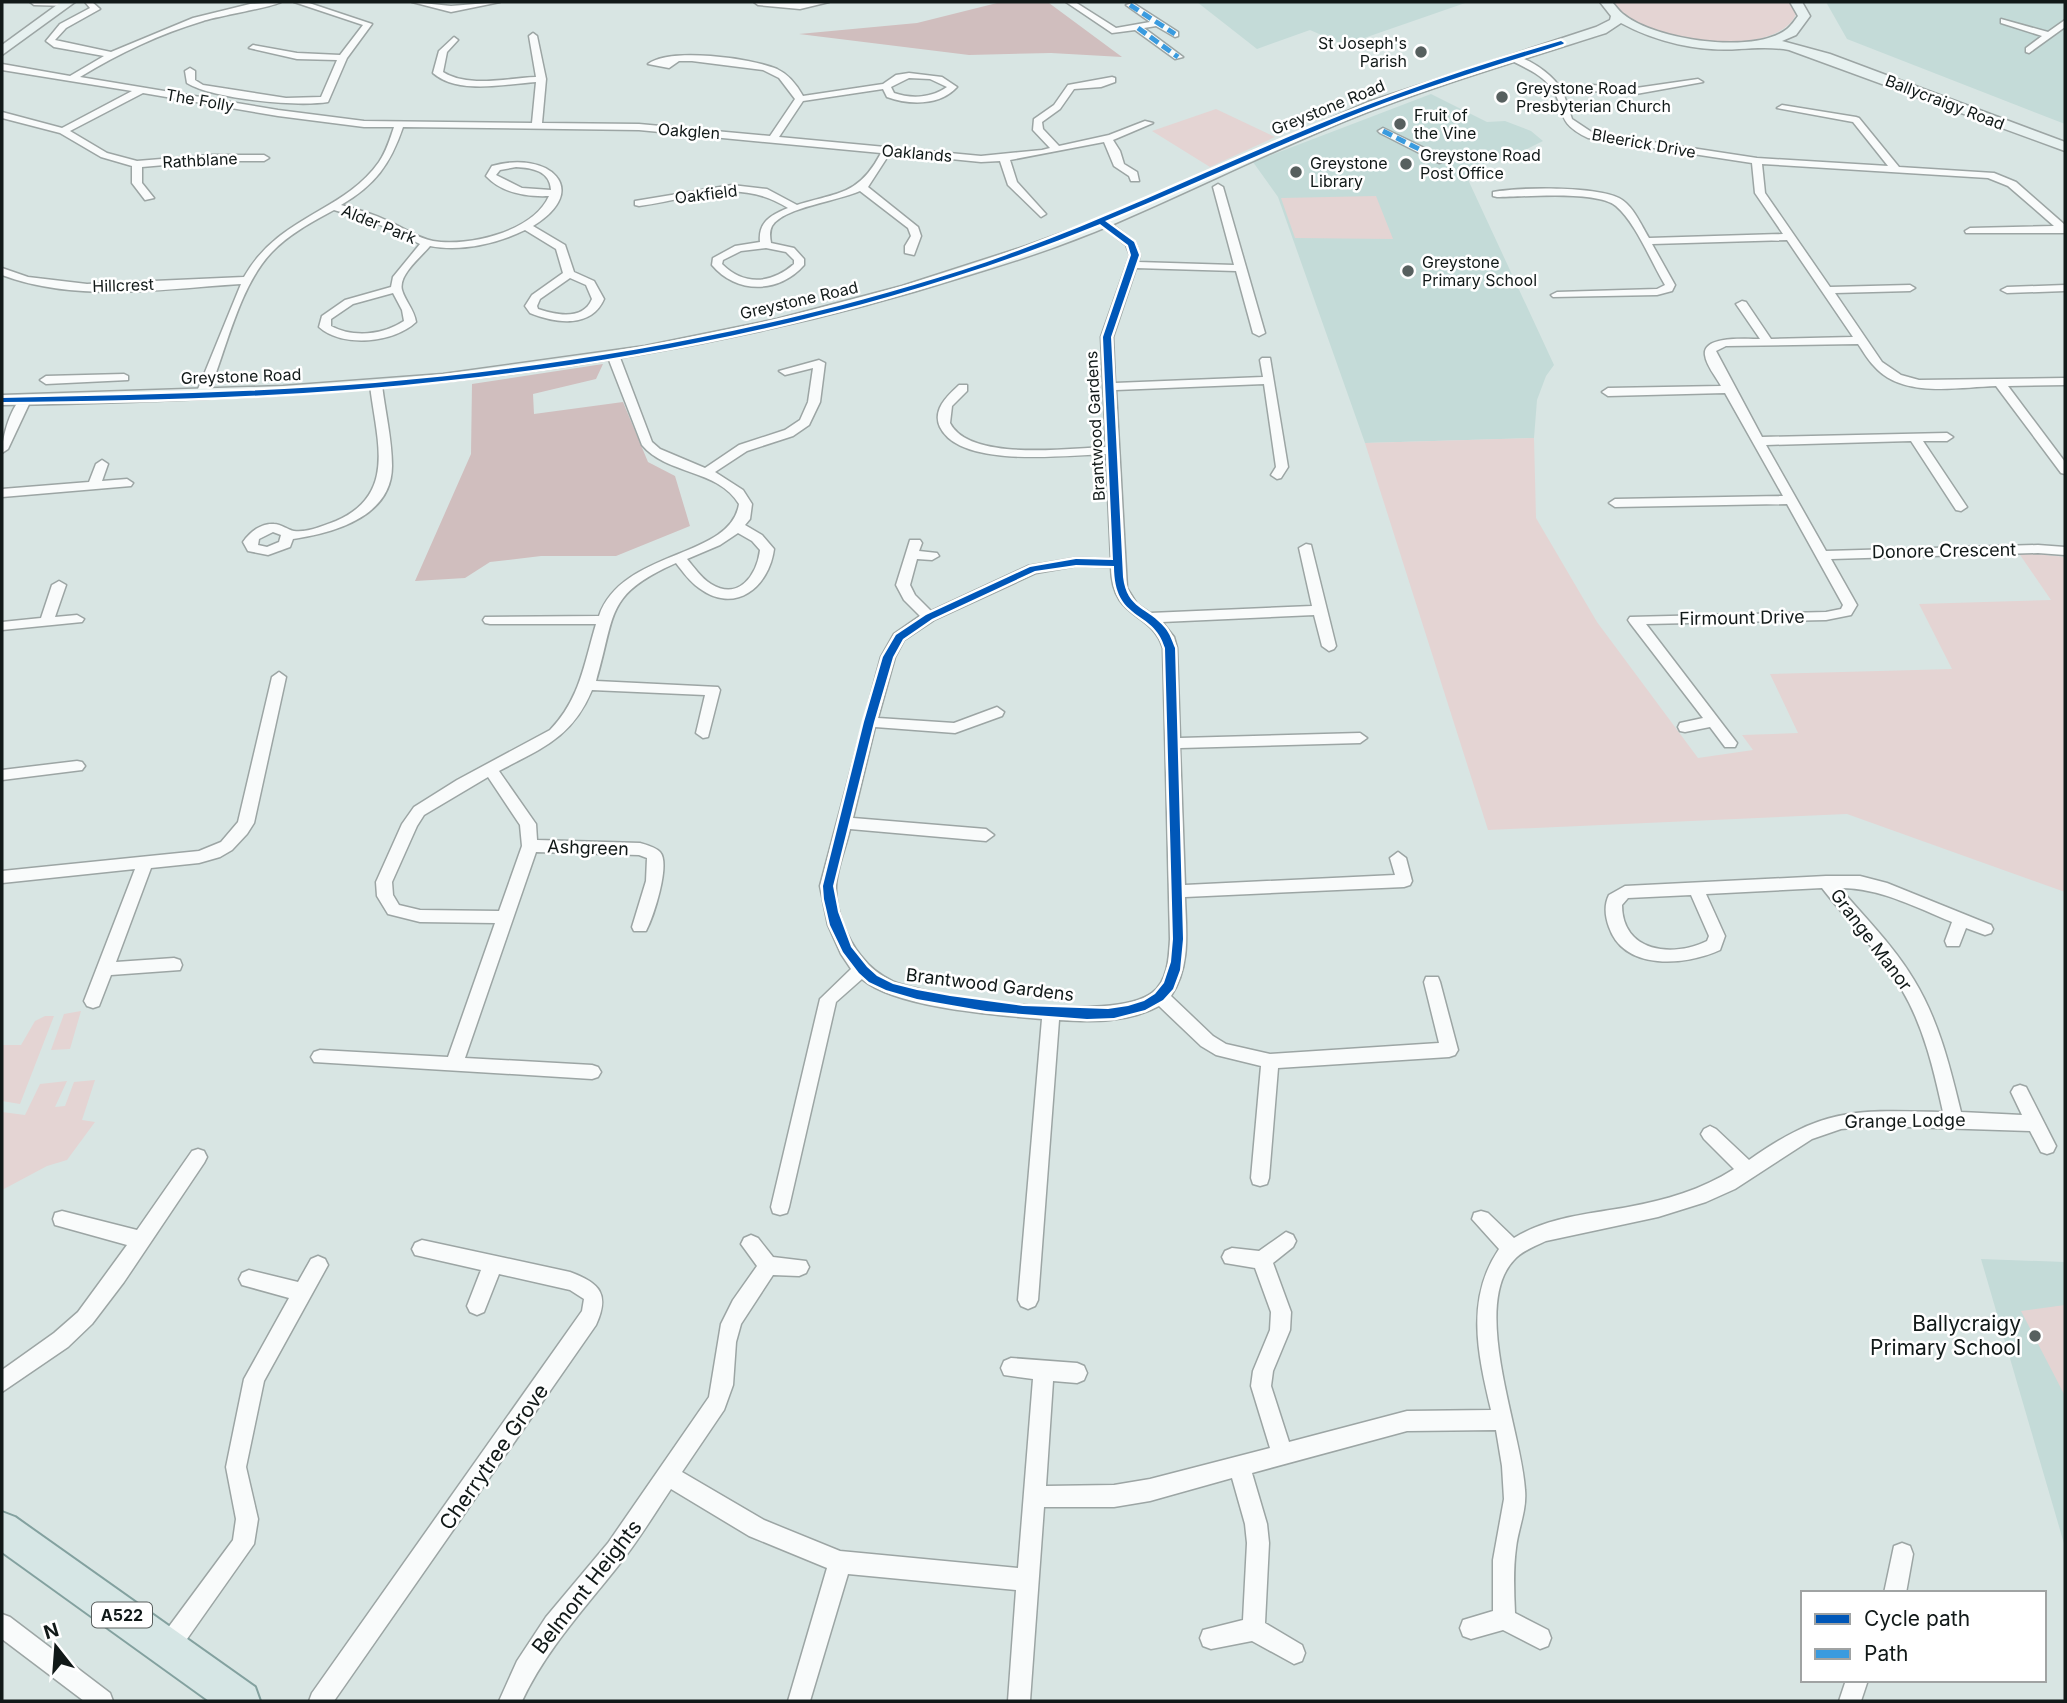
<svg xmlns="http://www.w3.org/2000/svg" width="2067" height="1703" font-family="Inter,sans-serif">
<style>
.built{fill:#c4dbd8}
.green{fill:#e4d4d3}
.forest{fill:#d0bebe}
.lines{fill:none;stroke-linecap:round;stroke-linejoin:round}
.street-casing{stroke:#9ca5a4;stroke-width:3}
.secondary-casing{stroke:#9ca5a4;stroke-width:3}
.primary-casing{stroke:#83a19f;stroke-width:4}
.street{fill:#f9fbfb;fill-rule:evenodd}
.secondary{fill:#e7f1f0;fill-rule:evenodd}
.primary{fill:#d6e6e5;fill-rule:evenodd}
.quiet{stroke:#3a9bdf;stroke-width:5;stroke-dasharray:10 5;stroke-linecap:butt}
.cycleway-casing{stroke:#fff;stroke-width:5}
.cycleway{fill:#0057b8;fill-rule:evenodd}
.poi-dot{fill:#57605f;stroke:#fff;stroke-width:2.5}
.labels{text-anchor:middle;stroke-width:5;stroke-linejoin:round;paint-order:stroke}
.far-poi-label{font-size:16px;fill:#111918;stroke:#fff;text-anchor:start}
.far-street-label{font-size:16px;fill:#111918;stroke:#fff}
.shield{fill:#fff;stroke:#585e5d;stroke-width:2}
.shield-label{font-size:16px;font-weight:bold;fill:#111918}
.street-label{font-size:18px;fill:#111918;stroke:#fff}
.near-poi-label{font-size:21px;fill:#111918;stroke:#fff;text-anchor:end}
.near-street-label{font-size:21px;fill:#111918;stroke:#fff}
</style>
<rect width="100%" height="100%" fill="#d8e5e3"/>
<!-- built -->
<path class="built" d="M1197,2H1468L1344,45L1310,30L1257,49Z
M1826,2H2065V124L1847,39Z
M1431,94L1487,122L1505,121L1531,131L1543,141L1523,151L1464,171L1554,365L1546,376L1537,400L1534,438L1365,443L1278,197L1253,162Z
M1981,1259L2065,1262V1547L2025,1410Z"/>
<!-- green -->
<path class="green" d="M1613,2H1790L1796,14C1777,61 1634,44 1613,2Z
M1216,109L1275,137L1210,167L1152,131Z
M1376,196L1393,239L1295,238L1281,198Z
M1534,438L1536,518L1597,622L1698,758L1753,750L1742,735L1798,733L1770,674L1952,669L1919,604L2051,600L2018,552L2065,557V892L1847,814L1488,830L1365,443Z
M81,1011L70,1049L51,1050L64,1014Z
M45,1016H54L20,1104L2,1101V1045H21L35,1021Z
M95,1080L82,1120L95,1122L67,1160L47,1166L2,1190V1112L25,1115L40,1084L67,1081L55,1107L65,1106L74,1082Z
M2065,1305V1396L2021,1311Z"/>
<!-- forest -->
<path class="forest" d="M1001,2L1049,3L1122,57L1051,53L969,55L799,34L917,23Z
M603,364L596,379L533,394L534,414L623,402L648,462L675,476L690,526L616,556H541L490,562L465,578L415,581L471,454L472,384Z"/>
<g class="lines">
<defs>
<path id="street" d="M30,2H70L71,3L67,6L34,5Z
M85,2H92L100,9L66,28L55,40L111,52L193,18L250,4L281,2C273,7 219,16 203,21C160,34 119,53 80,77L278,110L364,121L532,123L536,82C506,84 458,95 433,73L439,51L454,37L458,40L447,52L443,72C468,88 508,78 536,77L529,36L533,33L537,36L546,79L542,123L639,124L770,136L795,99L779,78L763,70L692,61H679L669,68L648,64C670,47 751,58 777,69C788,74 797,85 803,96L883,84L896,75L909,73L942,77L957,87C940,106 909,105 887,97L883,89L803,101L779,137L981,156L1042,150L1050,148L1033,130L1034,119L1054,105L1068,85L1112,77L1115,78V82L1101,87L1074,89L1060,109L1042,122L1043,129L1059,146L1109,135L1145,121L1153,123L1113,140L1120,151L1124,164L1137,172L1139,181H1131L1129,176L1114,166L1104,142L1010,160L1017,182L1046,214L1041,217L1008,185L1000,161L981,162L890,153L868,187L918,227L921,236L914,255L905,253V246L911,236L908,228L860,191C839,201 784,207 772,226C769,232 770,237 771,243L794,248L804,259V265C779,294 736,294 712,265L713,258L735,246L760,242C758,222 771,215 788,208C737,176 693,199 639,206L635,205V201L732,185L767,189L797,205C839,192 859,195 881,153L639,130L403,127C390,165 375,185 341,205C357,209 373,214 388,221C402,227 417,238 433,241C468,247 533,232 549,196C526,197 502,193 486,176L492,166C548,150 593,189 533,226L565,245L574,272L594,281L604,299C591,329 555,323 530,313L525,306L532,295L563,273L556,249L525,230C497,244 461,252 430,246C421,257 398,275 402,290C405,301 414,309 416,322C394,343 342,348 319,327L322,316L345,300L391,287L393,277L420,244L374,222L334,210C312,222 289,234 272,252C239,286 226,351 208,394L202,398L196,394L241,284C162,289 77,303 2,275V268L28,277L87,284L244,277C279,215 343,213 379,162C386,152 390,139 394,127H364L278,116L143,93L70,131L107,153L137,161L210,155H264L269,158L264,161H210L142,167V183L154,198L145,200L132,183V166L101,157L60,133L2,118V112L62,128L132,91L2,70V64L70,76L104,56L54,47L46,41L60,24L90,8ZM909,78L930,79L947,87C932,98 911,99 894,93L891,87ZM516,167C533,168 550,171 551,190L522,188L496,175L500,170ZM766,248L786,252L794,260V264C771,284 744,286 722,264L723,260L741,251ZM570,278L586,285L592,299C583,321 556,315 538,309L537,306L540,299ZM393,293L402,310L404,321C383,335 353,338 331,326V319L353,304Z
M294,2H306L372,24L347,58L328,102C297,107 213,99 187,83L185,71L190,68L195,71V80L203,85L286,98L321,97L337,60L297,59L249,48L253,45L297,53L340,55L363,25Z
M412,2L451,6L500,2L451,12Z
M754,2H829L800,9L758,5Z
M1066,2H1075L1116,28L1150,22L1126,5L1133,3L1178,32V36L1175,37L1156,26L1144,28L1183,57L1175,59L1135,30L1112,33Z
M2001,19L2048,32L2065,20V27L2029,53L2026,52V48L2042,36L2001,23Z
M1510,56C1527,56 1550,73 1560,87L1592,85L1636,88L1698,79L1703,82L1636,94L1592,91L1563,92L1572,119L1593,133L1757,158L1888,166L1853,122L1777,108L1782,105L1856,117L1859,118L1899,167L1994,173L2016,182L2065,225V233H1966L1965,231L1970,228L2054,226L2008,186L1988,178L1762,164L1765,193L1830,287L1910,285L1915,288L1910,291L1835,293L1882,362L1901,375L1919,380L2065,378V385L2008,386L2065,462V474L2061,473L1996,386C1959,387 1902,399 1874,366C1868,360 1863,351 1858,344L1726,346L1716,351L1762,437L1947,433L1953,437L1947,441H1923L1967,507L1961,511L1956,510L1911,441L1766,445L1826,551L2038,545L2065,547V555L2038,553L1831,559L1857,605L1851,615L1826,620L1646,624L1737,743L1735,747H1725L1710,727L1685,732L1680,731L1678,727L1680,723L1703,718L1630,623L1628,620L1630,617L1826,612L1841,609L1843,605L1787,504L1615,507L1609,503L1615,499L1783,496L1725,393L1608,396L1602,392L1608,388L1721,386C1716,377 1706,365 1705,355C1702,335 1748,339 1760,339L1736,304L1742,301L1746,302L1771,339L1853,337L1787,240L1652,244L1675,285L1672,291L1657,295L1553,297L1551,295L1557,292L1657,289L1665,285C1651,262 1636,223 1616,206C1597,190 1523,197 1497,197L1493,196V192C1521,187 1594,186 1619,198C1633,205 1641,225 1649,238L1783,234L1755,193L1752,163L1588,138C1553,121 1568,111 1551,87C1541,74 1524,67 1510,60Z
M1383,128L1447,159L1448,161L1439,163L1380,133L1378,131Z
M1218,184L1223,187L1265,333L1259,336L1253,333L1236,271L1136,268L1113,337L1115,383L1263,377L1260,360L1262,358H1270L1288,467L1281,478L1277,479L1271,475L1276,467L1264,384L1116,390L1127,588L1137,604L1150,613L1312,606L1299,548L1306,544L1311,545L1336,646L1334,649L1329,651L1322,646L1314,615L1162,622L1174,637L1177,648L1180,738L1360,733L1367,738L1360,743L1180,748L1185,885L1395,875L1390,858L1398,852L1406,858L1412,881L1410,885L1404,887L1185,897C1186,931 1191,966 1171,996L1213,1036L1226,1044L1270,1054L1439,1043L1424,982L1426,977H1438L1440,982L1458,1050L1455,1055L1449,1057L1278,1068L1269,1178L1267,1184L1260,1186L1253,1184L1251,1178L1261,1066L1216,1055L1201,1046L1159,1006C1127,1023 1094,1022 1059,1020L1038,1300L1035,1306L1028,1309L1021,1306L1018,1300L1042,1019C997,1015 896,1008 862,979L836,1002L789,1207L787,1213L780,1215L773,1213L771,1207L820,999L851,969L841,954L828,925L820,886L881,657L894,634L920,616L904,600L896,585L910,540H920L922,543L919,551L937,553L939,556L932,560L917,559L910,585L915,595L931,611L1028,566L1076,558L1111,559L1106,454C1067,455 960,469 940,427C932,410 947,396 959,385H967V391L952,406L950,423C970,462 1069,448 1106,447L1101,337L1130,255L1126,245L1097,222L1106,220L1135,242L1140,255L1138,262L1234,265L1213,187ZM1076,566L1111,567C1112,621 1151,610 1163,648L1170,939C1169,958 1168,981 1152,993C1112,1023 941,999 894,982C881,976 870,968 861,956C847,939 835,909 836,886C837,868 846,847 850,829L986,841L994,835L986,829L853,818L875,727L955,733L1002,716L1004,712L997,707L954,723L878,718L895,657L904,640L934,620L1036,573Z
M2065,285V291L2007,293L2001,290L2007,287Z
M613,352L619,355L652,442L660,449L705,468L739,445L785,430L800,420L808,402L813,368L785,375L779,371L819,360L825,363L820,402L809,425L793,436L747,451L715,472L743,490L752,504L750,519L745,525L762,535L774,549C769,587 735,615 699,588C690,582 683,572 676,563C604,595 616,614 596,681L718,687L720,690L708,737L703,738L696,733L705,695L592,690C572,738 542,748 499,771L536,824L537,840L640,843C647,845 655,847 660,852C671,864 653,918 646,931H634L632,927L646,881L647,858L639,855L536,852L465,1058L592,1065L598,1067L601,1072L598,1077L592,1079L314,1062L311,1057L314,1052L320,1050L448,1057L495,923L420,922L388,914L377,896L376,882L402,824L414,807L457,780L550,730C580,699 584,664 596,624H490L485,623L483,620L485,617L599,616C622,549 731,559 739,504C718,469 667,475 642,445L607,355ZM738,533L752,541L760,550C757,575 739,601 711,584C701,578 694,567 687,559L720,545ZM488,777L520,825L522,846L499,911L420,910L399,905L393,895L392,882L417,826L424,815Z
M124,374L128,376V380L46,384L40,380L46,376Z
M376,381L382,385C385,411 392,439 392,466C392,517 333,533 293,539L290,547L268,555L248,551L243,542C250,532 261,523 274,524C281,524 288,530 294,531C307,533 325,525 336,521C398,494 376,439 370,385ZM273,532L281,535L279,542L267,547L258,545L259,539Z
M25,396L31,400L8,449L2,453C2,438 11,403 25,396Z
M102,460L108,464L102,481L127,479L133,483L131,486L2,497V489L89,482L96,464Z
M59,581L66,585L55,617L77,615L84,619L82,622L2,630V622L41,618L52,585Z
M279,672L286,677L254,823L247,834L232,850L220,857L199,863L151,868L116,962L174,958L180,960L182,965L180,970L111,975L99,1006L93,1008L87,1006L84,1001L135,869L2,883V871L199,851L221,842L238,822L272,677Z
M77,761L82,762L85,766L82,770L2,780V770Z
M1826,876H1860L1887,883L1991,925L1993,929L1991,933L1985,935L1966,928L1959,946H1947L1945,941L1952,922C1915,907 1880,888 1840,888C1865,918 1894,946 1914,980C1939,1021 1950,1067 1961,1112L2022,1115L2011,1092L2014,1087L2020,1085L2026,1087L2056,1146L2053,1152L2047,1154L2041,1152L2030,1131L1876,1126L1841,1129L1812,1139L1735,1189L1706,1202L1658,1217L1546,1241C1535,1246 1522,1251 1514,1260C1470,1306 1522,1432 1525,1490C1527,1510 1518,1529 1516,1548C1513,1570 1514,1591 1515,1613L1548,1630L1551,1638L1548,1646L1540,1649L1503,1630L1471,1639L1463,1636L1460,1628L1463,1620L1493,1611V1560L1504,1499L1502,1466L1496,1430L1407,1431L1252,1473L1267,1524L1269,1543L1265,1623L1302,1645L1305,1653L1302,1661L1294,1664L1252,1641L1211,1649L1203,1646L1200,1638L1203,1630L1243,1620L1247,1543L1245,1524L1232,1478L1150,1501L1114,1507H1044L1030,1701H1008L1016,1590L848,1574L810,1701H788L827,1568L749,1536L671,1489C655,1513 640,1538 622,1561C586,1607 547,1648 522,1701H499L517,1661L546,1617L608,1543L709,1397L721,1324L733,1300L757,1266L741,1244L744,1238L751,1235L758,1238L773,1257L806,1261L809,1267L806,1273L799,1276L773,1275L741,1324L736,1342L733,1385L724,1410L682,1472L764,1520L840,1551L1018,1568L1033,1379L1004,1375L1001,1368L1004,1361L1011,1358L1077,1363L1084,1366L1087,1373L1084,1380L1077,1383L1053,1381L1046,1486L1114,1485L1150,1479L1270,1448L1251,1386L1253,1371L1270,1330L1271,1312L1255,1268L1225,1263L1222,1257L1225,1251L1232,1248L1259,1251L1286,1232L1293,1235L1296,1241L1293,1247L1273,1263L1291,1312L1290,1330L1273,1371L1271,1386L1289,1442L1407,1411L1491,1410C1478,1355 1465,1299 1499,1249L1472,1219L1474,1213L1481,1211L1488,1213L1514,1238C1548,1217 1589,1214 1628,1207C1666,1200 1701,1190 1734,1169L1704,1139L1701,1134L1704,1129L1710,1126L1716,1129L1749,1160C1824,1107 1855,1110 1943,1112C1934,1071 1924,1027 1902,990C1880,952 1848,922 1822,888L1706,894L1725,936L1720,950C1685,966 1624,971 1609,927C1605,916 1604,905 1609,895L1625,886ZM1691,895L1709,936L1707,941C1672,958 1622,952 1622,905L1628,898Z
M198,1149L204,1151L207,1157L204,1163L124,1282L92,1324L68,1347L2,1392V1370L54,1333L78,1312L127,1245L55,1225L53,1219L55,1213L62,1211L137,1230L192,1151Z
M422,1240L570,1272C600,1283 610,1294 596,1325L334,1701H309L312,1693L582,1311L584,1299L570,1290L499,1274L484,1312L477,1315L470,1312L467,1306L481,1270L415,1255L412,1249L415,1243Z
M318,1256L325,1259L328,1265L264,1381L246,1467L258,1519L254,1544L175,1656L167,1659L159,1656L156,1648L159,1640L233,1540L236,1519L226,1467L244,1379L289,1298L242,1285L239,1279L242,1273L249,1270L298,1282L311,1259Z
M1902,1543L1910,1546L1913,1554L1906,1593H1884L1894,1546Z
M2,1614L10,1617L110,1693L113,1701H84L2,1639Z
M1846,1680H1868L1861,1701H1839Z"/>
<path id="secondary" d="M61,2H75L2,55V45Z
M1600,2H1612C1616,6 1619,11 1623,14C1654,40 1754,55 1787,29C1791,26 1795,20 1798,16L1790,2H1802L1810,16L1796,35L1782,41L1830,54L2065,142V151L1789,50C1771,47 1757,48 1739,49C1699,52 1656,42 1621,23L1606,33C1518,61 1430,87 1345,121C1267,153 1193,190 1116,223C1067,244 1017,261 966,276C647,377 334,400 2,405V395L283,386L443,374L645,346L777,319L902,286L1026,246L1100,219L1368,102L1596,27L1610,20L1611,16Z"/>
<path id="primary" d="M2,1512L15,1517L255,1687L260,1701H209L2,1552Z"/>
</defs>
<!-- street casing -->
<use href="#street" class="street-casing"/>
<!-- secondary casing -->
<use href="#secondary" class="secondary-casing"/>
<!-- primary casing -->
<use href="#primary" class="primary-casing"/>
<!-- street -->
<use href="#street" class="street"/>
<!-- secondary -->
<use href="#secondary" class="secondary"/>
<!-- primary -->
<use href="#primary" class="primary"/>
<!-- quiet -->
<path class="quiet" d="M1130,5L1175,34
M1138,28L1178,57
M1383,131L1443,161"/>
<defs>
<path id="cycleway" d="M1561,41L1564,43L1563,44C1497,65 1430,85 1366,110C1278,145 1192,185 1105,221L1134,242L1139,255L1111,337L1123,577C1127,610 1148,607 1165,628C1170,634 1172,641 1175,648L1183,939L1180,970L1173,989L1163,1000L1145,1010L1114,1018L1087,1019L986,1011L917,999L886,990L869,982L859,973L843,952L830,925L824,899L823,886L864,722L883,657L896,635L926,615L1030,567L1076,559L1113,560L1103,337L1131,255L1128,245L1100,224C893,308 673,356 451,380C302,397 151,401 2,402V398C126,395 251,393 375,383C574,366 773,331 963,270C1074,234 1179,183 1286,138C1375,100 1467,68 1561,41ZM1076,565L1114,566C1114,623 1153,608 1165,648L1173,939L1171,962L1164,983L1155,994L1144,1001L1128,1006L1108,1009L1023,1006L950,996L917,990L893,984L877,976L867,967L851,947L838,912L833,886L874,722L893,657L903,639L932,619L1035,571Z"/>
</defs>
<!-- cycleway casing -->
<use href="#cycleway" class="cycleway-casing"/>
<!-- cycleway -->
<use href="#cycleway" class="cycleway"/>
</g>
<!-- markers -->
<g class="poi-dot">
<circle cx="1421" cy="52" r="7"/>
<circle cx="1502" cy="97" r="7"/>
<circle cx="1400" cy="124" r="7"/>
<circle cx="1406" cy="164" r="7"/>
<circle cx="1296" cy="172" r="7"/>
<circle cx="1408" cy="271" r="7"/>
<circle cx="2035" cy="1336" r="7"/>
</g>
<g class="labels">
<!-- far-poi labels -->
<g class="far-poi-label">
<text x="1407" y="49" text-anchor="end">St Joseph's<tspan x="1407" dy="18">Parish</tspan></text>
<text x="1516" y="94">Greystone Road<tspan x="1516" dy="18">Presbyterian Church</tspan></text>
<text x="1414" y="121">Fruit of<tspan x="1414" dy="18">the Vine</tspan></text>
<text x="1420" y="161">Greystone Road<tspan x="1420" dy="18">Post Office</tspan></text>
<text x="1310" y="169">Greystone<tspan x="1310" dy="18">Library</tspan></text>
<text x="1422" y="268">Greystone<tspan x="1422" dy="18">Primary School</tspan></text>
</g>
<!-- far-street labels -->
<g class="far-street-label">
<text transform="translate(200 100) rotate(10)" y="6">The Folly</text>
<text transform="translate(1945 102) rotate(21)" y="6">Ballycraigy Road</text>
<text transform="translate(1328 107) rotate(-22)" y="6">Greystone Road</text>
<text transform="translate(689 131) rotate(4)" y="6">Oakglen</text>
<text transform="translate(1644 143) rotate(10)" y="6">Bleerick Drive</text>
<text transform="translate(917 153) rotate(5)" y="6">Oaklands</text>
<text transform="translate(200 160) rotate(-3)" y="6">Rathblane</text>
<text transform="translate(706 194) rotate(-7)" y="6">Oakfield</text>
<text transform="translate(379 224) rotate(22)" y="6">Alder Park</text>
<text transform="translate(123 285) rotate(-2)" y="6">Hillcrest</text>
<text transform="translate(799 300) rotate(-13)" y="6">Greystone Road</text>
<text transform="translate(241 376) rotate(-2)" y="6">Greystone Road</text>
<text transform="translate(1095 426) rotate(-93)" y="6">Brantwood Gardens</text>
</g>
<!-- shield labels -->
<rect class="shield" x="92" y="1602.5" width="60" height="25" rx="5"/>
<g class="shield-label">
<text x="122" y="1621">A522</text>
</g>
<!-- street labels -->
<g class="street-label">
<text transform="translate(1944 551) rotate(-1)" y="6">Donore Crescent</text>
<text transform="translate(1742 618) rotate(-1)" y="6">Firmount Drive</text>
<text transform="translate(588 848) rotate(2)" y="6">Ashgreen</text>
<text transform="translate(1871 940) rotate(53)" y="6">Grange Manor</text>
<text transform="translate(990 985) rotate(7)" y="6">Brantwood Gardens</text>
<text transform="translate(1905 1121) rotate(-1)" y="6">Grange Lodge</text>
</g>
<!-- near-poi labels -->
<g class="near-poi-label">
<text x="2021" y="1331">Ballycraigy<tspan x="2021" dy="24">Primary School</tspan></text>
</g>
<!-- near-street labels -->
<g class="near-street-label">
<text transform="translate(494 1457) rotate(-55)" y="7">Cherrytree Grove</text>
<text transform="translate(587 1587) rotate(-52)" y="7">Belmont Heights</text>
</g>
</g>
<!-- border -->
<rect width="2067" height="1703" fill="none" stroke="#111918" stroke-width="7"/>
<!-- legend -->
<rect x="1801" y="1591" width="245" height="91" fill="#ffffff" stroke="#a0a3a3" stroke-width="2"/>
<rect x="1815" y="1614" width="35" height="10" fill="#0057b8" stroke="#a0a3a3" stroke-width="2"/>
<text x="1864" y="1626" font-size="21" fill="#111918">Cycle path</text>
<rect x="1815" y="1649" width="35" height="10" fill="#3a9bdf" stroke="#a0a3a3" stroke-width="2"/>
<text x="1864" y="1661" font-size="21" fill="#111918">Path</text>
<!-- north arrow -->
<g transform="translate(56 1647) rotate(343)" stroke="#ffffff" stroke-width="5" paint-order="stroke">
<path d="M0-5L12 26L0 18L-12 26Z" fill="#111918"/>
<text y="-10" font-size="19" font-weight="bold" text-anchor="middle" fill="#111918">N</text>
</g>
</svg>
